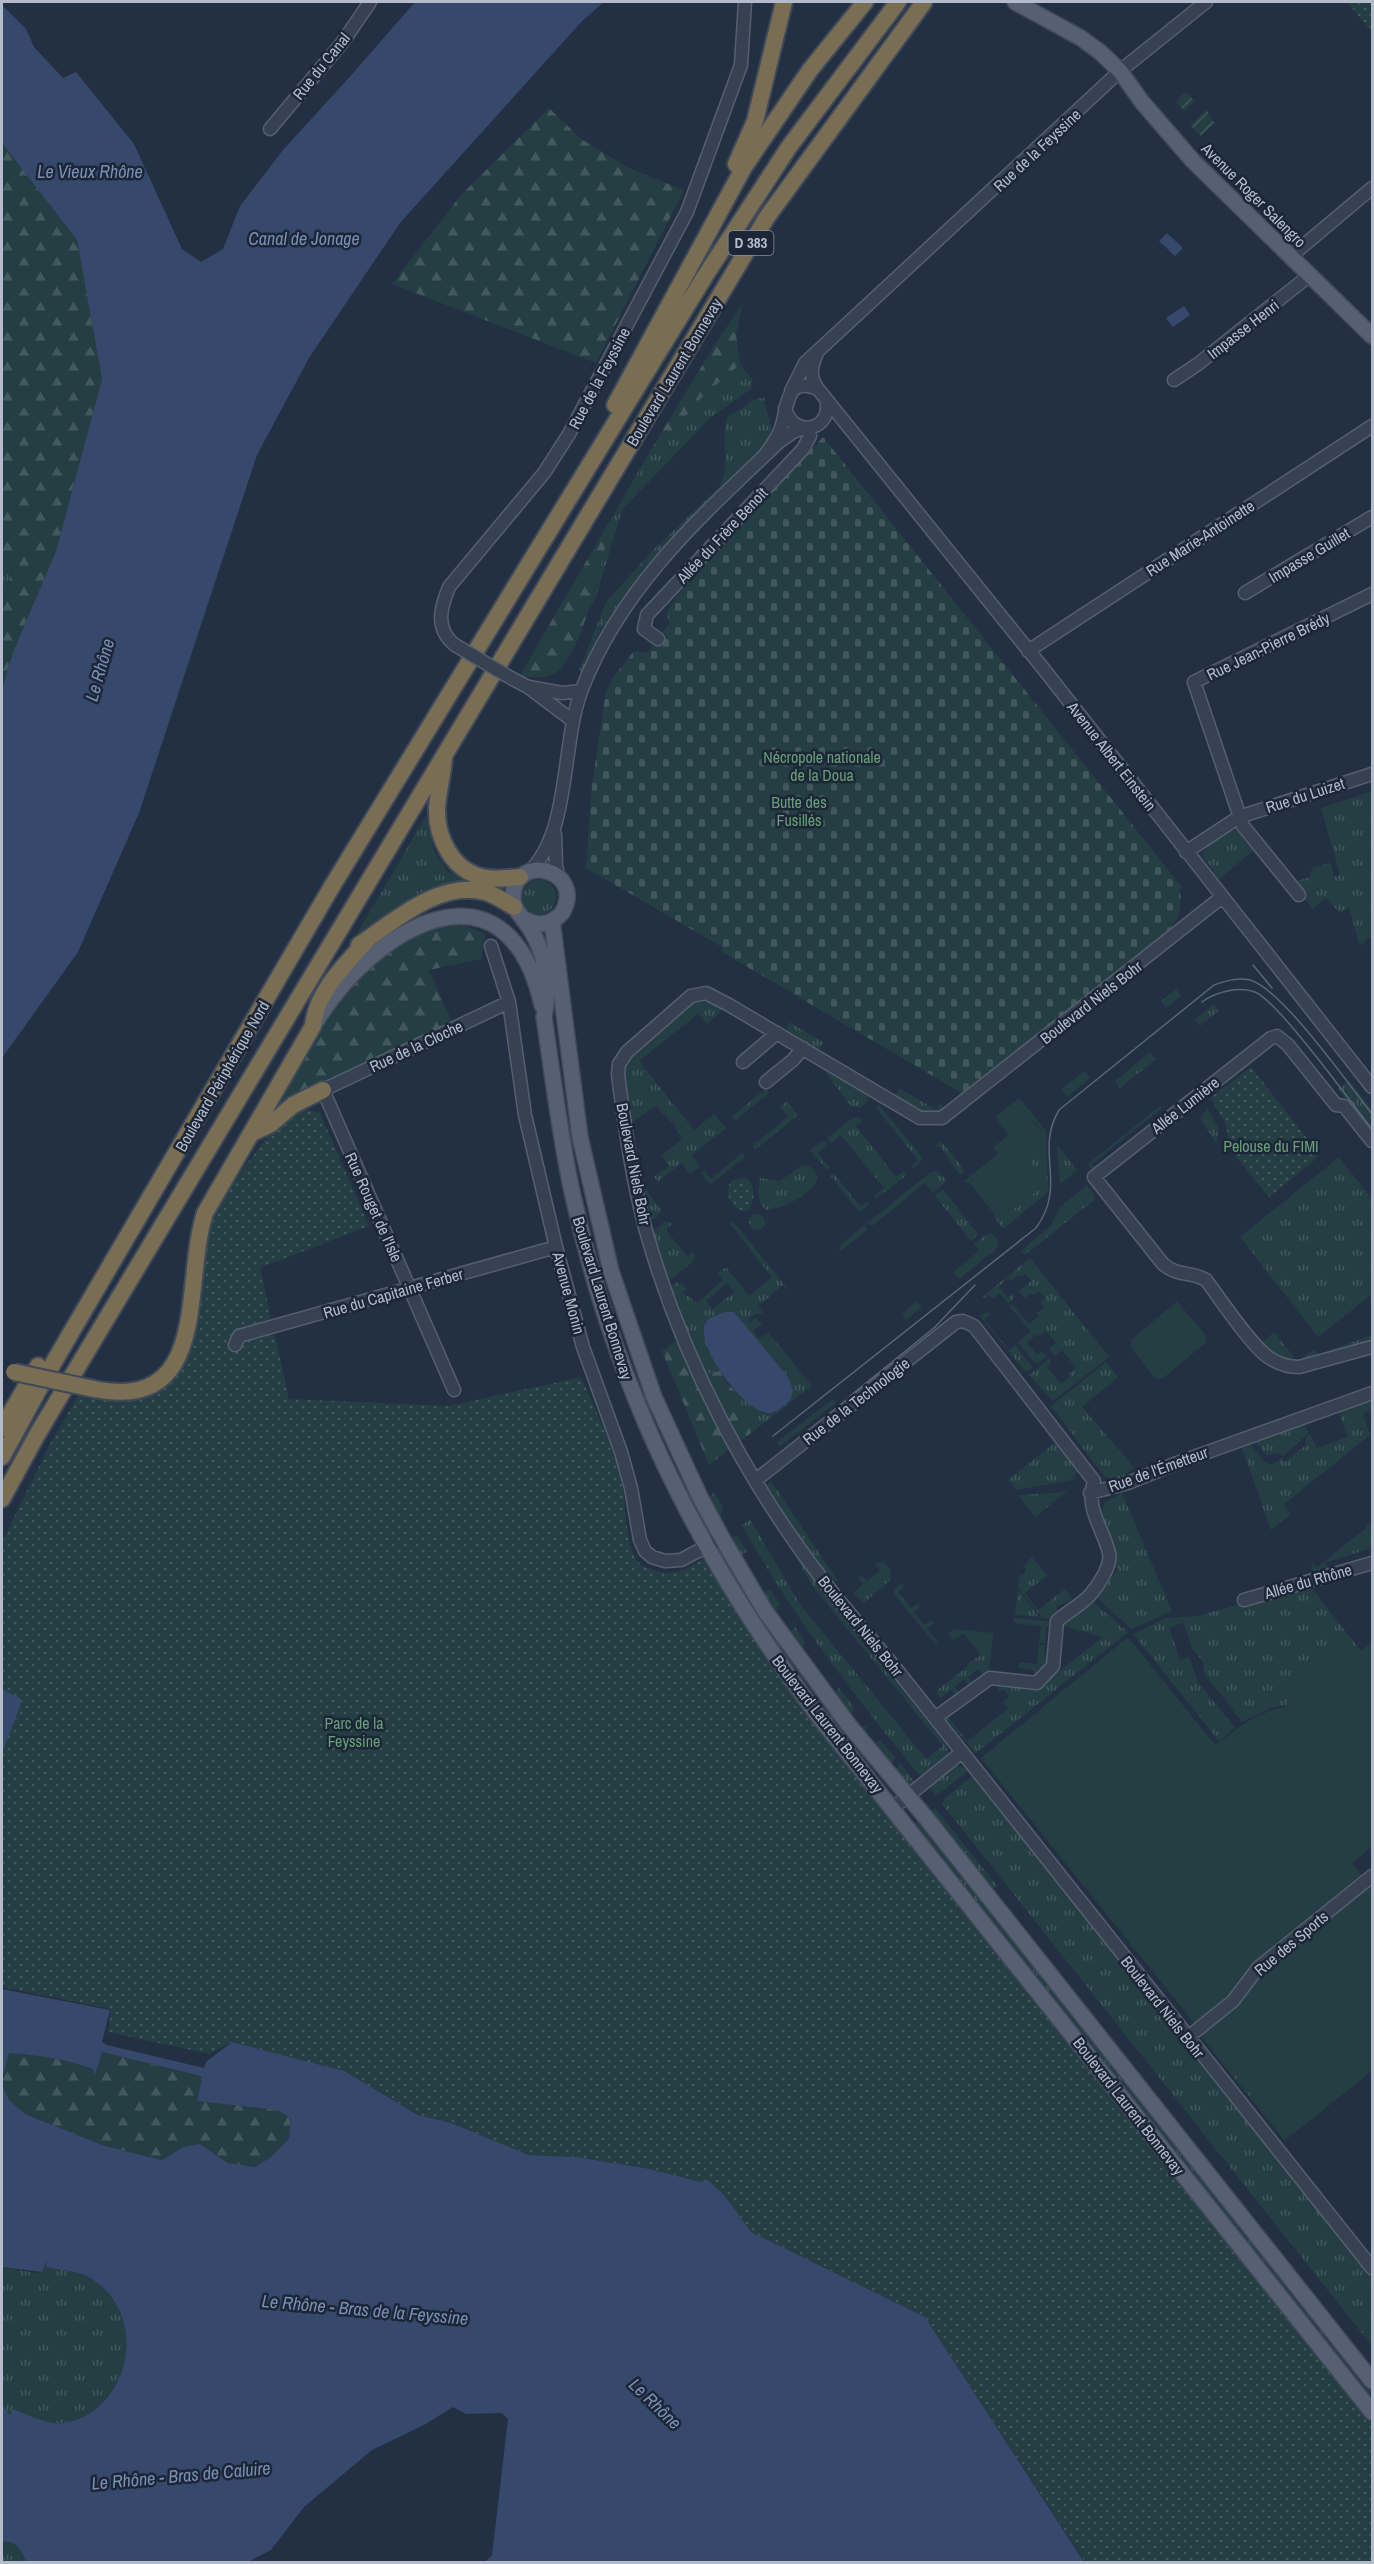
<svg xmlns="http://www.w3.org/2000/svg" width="1374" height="2564" font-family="'Archivo Narrow',sans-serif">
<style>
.grass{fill:url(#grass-tufts);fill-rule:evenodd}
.forest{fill:url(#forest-firs)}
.cemetery{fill:url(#cemetery-stones)}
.park{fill:url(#park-dots)}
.garden{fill:url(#garden-furrows)}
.pitch{fill:#253e43}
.water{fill:#36486b}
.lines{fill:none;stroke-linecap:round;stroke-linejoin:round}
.minor-casing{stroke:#555f6f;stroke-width:15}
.major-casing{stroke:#414a5b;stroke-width:18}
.highway-casing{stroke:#3f4959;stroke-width:20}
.minor{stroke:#384152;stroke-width:12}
.major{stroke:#566072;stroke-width:15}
.highway{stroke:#796d54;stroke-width:16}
.tram{stroke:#596579;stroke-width:1.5}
.minor-bridge-casing{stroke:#555f6f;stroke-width:15;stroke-linecap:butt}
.highway-bridge-casing{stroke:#3f4959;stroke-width:20;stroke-linecap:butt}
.minor-bridge{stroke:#384152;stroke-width:12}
.highway-bridge{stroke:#796d54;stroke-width:16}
.labels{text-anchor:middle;stroke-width:5;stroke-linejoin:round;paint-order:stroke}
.shield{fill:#1c2637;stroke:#868f9f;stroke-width:1.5}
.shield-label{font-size:15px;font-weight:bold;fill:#b4bccc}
.street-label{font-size:16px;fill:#b4bccc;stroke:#1c2637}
.park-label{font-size:16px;fill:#699f79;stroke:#1c2637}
.water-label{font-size:18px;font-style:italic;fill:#7a8fb6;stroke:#1c2637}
</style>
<defs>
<pattern id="grass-tufts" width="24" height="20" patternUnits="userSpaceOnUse" patternTransform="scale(1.5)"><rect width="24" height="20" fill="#253e43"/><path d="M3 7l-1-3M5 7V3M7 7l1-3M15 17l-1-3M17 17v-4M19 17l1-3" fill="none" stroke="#42585d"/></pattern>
<pattern id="forest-firs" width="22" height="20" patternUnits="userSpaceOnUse" patternTransform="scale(1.5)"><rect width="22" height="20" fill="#253e43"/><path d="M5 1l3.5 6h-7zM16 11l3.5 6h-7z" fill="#42585d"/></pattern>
<pattern id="cemetery-stones" width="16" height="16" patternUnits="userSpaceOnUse" patternTransform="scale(1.5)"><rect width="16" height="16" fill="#253e43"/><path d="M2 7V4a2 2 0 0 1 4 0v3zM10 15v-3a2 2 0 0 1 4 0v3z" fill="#42585d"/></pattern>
<pattern id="park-dots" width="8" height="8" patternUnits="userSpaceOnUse" patternTransform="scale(1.5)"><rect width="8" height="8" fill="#253e43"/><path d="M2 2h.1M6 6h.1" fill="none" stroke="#42585d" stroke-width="1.8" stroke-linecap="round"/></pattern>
<pattern id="garden-furrows" width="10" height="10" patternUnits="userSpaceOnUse" patternTransform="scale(1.5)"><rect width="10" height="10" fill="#253e43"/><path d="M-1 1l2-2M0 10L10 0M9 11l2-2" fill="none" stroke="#42585d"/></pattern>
</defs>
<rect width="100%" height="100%" fill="#232f43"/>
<!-- grass -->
<path class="grass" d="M740,364L753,380L751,389L710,418L622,510L595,600L588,610L595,591L612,517L649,453L653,456L698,401Z
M762,398H765L764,402L772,429L769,440L729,483L676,533L641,572L601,629L582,673L579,670L606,602L654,549L720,486C731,464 720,441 727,418L755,399Z
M2,561L13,563L2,611Z
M1372,791V935L1362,945L1359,944L1349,907L1340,913L1326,898L1312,909L1294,882L1310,877L1312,868L1331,863L1334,877L1340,875L1321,808Z
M426,816L434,851L448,872L479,886L410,901L390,911L355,937Z
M1236,830L1253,851L1219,879L1202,854C1209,842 1222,833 1236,830Z
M522 897a17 17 0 1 1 34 0a17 17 0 1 1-34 0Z
M1176,989L1181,996L1166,1008L1161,1001Z
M708,998L719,1005L721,1012L707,1024L698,1014L639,1061L694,1130L714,1114L726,1128L692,1155L700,1167L690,1174L681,1163L658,1182L654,1177L669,1166L661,1156L682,1139L674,1125L655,1106L628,1125L623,1076L626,1063L692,1001Z
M1214,1004L1219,1011L1200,1026L1195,1019Z
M789,1022L823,1042L819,1050L786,1030Z
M1150,1052L1156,1059L1120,1088L1115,1081Z
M827,1070L869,1095V1100L860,1108L851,1106L826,1073Z
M1085,1071L1090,1078L1067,1097L1061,1089Z
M1349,1080L1372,1109V1132L1338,1089Z
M899,1088L936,1110L940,1104L947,1109C929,1120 910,1106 894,1097Z
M766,1089L769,1093L735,1121L732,1116Z
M1019,1098L1046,1131L1048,1192L1003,1229L995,1218L996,1216L971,1184L964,1182L969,1177L1002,1219L1045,1183L1021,1150L1042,1132L1016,1100Z
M787,1101L798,1115L755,1150L752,1146L788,1117L780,1107Z
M879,1105L923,1158L914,1169L911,1166L918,1160L876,1108Z
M1160,1106L1162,1108L1092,1164L1097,1170L1091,1169L1088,1164Z
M1207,1108L1218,1127L1217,1144L1200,1119Z
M854,1117H857L863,1120L856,1126L896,1177L904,1171L907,1175L876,1199L874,1196L884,1188L841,1135L831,1143L827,1138Z
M824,1140L828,1145L818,1153L830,1168L827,1170L810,1150Z
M941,1141L965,1171L960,1175L940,1146L937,1147L936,1145Z
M1057,1145L1077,1170L1060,1184Z
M742,1153L745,1157L710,1185L701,1173L704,1171L711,1179Z
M1339,1157L1372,1199V1294L1318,1337L1240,1237Z
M802,1165C811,1165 815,1170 818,1178C813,1194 784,1208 767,1210C756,1204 758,1189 760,1178L780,1181Z
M931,1172H939L946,1180L945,1183L933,1193L925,1183L872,1226L869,1223L865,1227L867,1230L839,1252L841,1244Z
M833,1173L861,1207L867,1202L869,1204L859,1212L830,1175Z
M1087,1185L1095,1196L1094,1200L1025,1255L1021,1251L1051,1225L1060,1207Z
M643,1186L662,1211L654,1219L648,1218L641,1188Z
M943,1189L978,1234L985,1228L971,1241L935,1196Z
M749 1222a8 8 0 1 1 16 0a8 8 0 1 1-16 0Z
M665,1221L672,1224L666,1230L687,1256L693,1251L695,1256L693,1262L671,1279L666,1277L652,1232Z
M733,1221L790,1292L783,1285L758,1306L763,1313L754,1315L747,1320L750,1323L756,1318L762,1324L753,1331L759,1339L768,1332L812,1386L751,1433L738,1393L723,1357L720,1371L703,1375L670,1289L676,1282L679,1285L682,1283L687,1289L683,1292L686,1297L689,1295L693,1301L698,1302L723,1280L718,1273L726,1267L749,1296L772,1277L730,1224ZM727,1283L734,1292L713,1309L706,1301Z
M987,1234H992C998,1238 1000,1243 996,1249L959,1279L953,1272L979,1251L974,1244Z
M1030,1258L1109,1357L1053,1401L1029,1375L1049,1359L1051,1363L1047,1367L1061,1384L1071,1376L1069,1374L1076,1368L1062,1350L1055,1356L1049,1349L1056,1343L1046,1331L1039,1336L1037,1334L1027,1342L1037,1355L1042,1351L1046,1357L1039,1363L1034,1362L1018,1342L1031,1331L1009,1306L1012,1304L1029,1324L1039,1316L1037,1313L1044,1308L1040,1302L1045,1298L1039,1291L1034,1295L1032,1293L1025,1298L1019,1291L1031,1281L1025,1274L1020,1277L1018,1275L1011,1281L1009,1278L999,1286L1007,1297L1012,1293L1015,1297L1008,1304L1000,1293L992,1299L989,1295L985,1299L983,1296Z
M917,1301L922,1307L906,1320L902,1314Z
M987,1312L991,1314L984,1319L1009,1350L1015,1345L1031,1365L1032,1368L1028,1371L1024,1370L980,1316Z
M1274,1332L1298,1362L1314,1349L1320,1357C1294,1365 1279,1363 1261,1343Z
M1372,1335V1341L1337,1352L1330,1350Z
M1106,1362L1118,1377L1082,1407L1134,1467L1118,1482L1105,1477L1051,1406Z
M1372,1396V1410L1363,1414L1370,1435L1284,1504L1291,1514L1271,1530L1242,1448L1250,1444L1264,1461L1272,1465L1282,1458L1285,1462L1306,1445V1438L1310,1434L1317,1448L1347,1437L1339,1412Z
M833,1399L836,1403L780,1446L777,1442Z
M1304,1424L1309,1433L1283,1456L1279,1453L1267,1456L1255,1442Z
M1056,1442L1078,1471L1072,1480L1016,1490L1008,1480Z
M771,1481L838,1581H832L770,1494L766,1487Z
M715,1492L723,1509L720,1517L731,1538L737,1535L747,1552L741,1555L763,1593L770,1589L780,1605L775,1611L789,1632L795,1627L806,1643L801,1649L834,1694L839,1688L854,1707L851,1716L862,1727L867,1726L866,1731L875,1744L880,1740L895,1757L890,1767L862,1733L773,1611L707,1499Z
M1066,1492L1035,1517L1018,1495Z
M1122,1493L1172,1611L1131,1629L1095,1596L1117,1571L1100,1522L1104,1503Z
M750,1519L799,1603L926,1759L943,1746L812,1586L781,1530L827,1595L947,1746L948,1757L922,1778C856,1698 792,1616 742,1525Z
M1367,1524H1371L1372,1548L1324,1563L1330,1569L1318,1573L1313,1571L1311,1566L1314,1560V1566L1317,1567L1366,1528Z
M720,1546L879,1772H875C845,1735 812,1701 784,1662C758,1626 737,1585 714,1547Z
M1032,1557L1047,1575L1025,1593L1038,1610L1065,1589L1071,1596V1601L1057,1606L1056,1619L1042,1618L1018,1587L1020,1575H1024L1026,1568L1022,1567Z
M876,1563H885L890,1570L891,1579L864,1603L853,1593L863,1584L858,1578L861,1575L867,1581L880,1571L875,1564Z
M902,1583L904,1586L898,1592L911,1608L918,1603L920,1607L914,1612L924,1625L931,1620L934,1623L927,1629L938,1642L935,1644L894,1594L895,1589Z
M1309,1585L1361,1651L1372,1642V1654L1357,1667L1286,1705L1271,1708L1242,1722L1204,1673L1203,1662L1192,1648L1184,1623L1169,1627L1180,1660L1189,1657L1198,1682L1235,1728L1219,1741L1133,1634L1166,1618L1197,1616Z
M1018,1589L1039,1617L1015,1615Z
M1091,1600L1128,1632L1126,1634L976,1753L946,1719L949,1718L967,1741L1008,1709L1003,1702L1009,1696L1003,1689L998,1693L999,1685L1037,1689L1103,1637L1062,1626L1067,1615Z
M1014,1618L1056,1622L1055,1627L1046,1626L1045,1643H1039L1041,1626L1014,1623Z
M954,1629L993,1633L989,1672L983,1675L978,1669L968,1677L973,1683L970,1686L964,1679L955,1687L960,1694L957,1696L951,1690L941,1698L936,1691L968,1666L967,1664L981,1655L964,1633L953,1641L948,1634Z
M1039,1645H1045L1044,1655L1053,1656L1051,1666L1034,1678V1670L1019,1668V1662L1037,1664Z
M900,1763L916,1784L907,1786L895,1773Z
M956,1766H962L968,1771L936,1796L929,1787Z
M972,1776L1372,2275V2346L943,1805L944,1799Z
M935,1808L998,1887L988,1888L931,1812Z
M919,1820L1372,2389V2404L912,1826Z
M1237,2004L1290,2135L1284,2140L1200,2035Z
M48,2260L46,2267C60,2270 78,2271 90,2278C150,2313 132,2410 64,2423C48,2426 27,2418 10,2415L2,2404V2267L36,2273L42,2272Z
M8,2541L20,2548L26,2562H2V2542Z"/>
<!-- forest -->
<path class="forest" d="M549,108L581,139L631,169L684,190L596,363L392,284L461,195Z
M2,143L77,239L102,379L56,551L13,652L2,690V611L13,564L2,561Z
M742,305L736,334L740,364L698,401L653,457L649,453L717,341Z
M612,517C604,553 585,647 559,670C549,679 532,678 520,675Z
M463,925L485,934L481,959L429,970L452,1023L273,1114C312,1045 347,966 422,930C432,924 451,926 463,925Z
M680,1339L697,1377L720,1371L728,1385L738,1393L751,1433L709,1465L662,1351Z
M9,2052C38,2055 65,2059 93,2069L95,2074L102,2052L201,2076L203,2078L197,2100L278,2110L291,2119L289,2138L271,2157L255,2167L228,2163L200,2144L177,2150L162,2160L105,2146L25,2114L9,2100L2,2084V2072Z"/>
<!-- cemetery -->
<path class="cemetery" d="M823,437L1182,887L1179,890C1185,911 1175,922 1163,938L965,1095L722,952V947L586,868L592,786L606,691L612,679L634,651L647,653L670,623L667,615L669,607L695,574Z"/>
<!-- park -->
<path class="park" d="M1347,2H1372V32Z
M1251,1067L1319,1154L1316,1159L1269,1197L1231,1151L1225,1122L1210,1098Z
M301,1108L320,1113L369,1226L260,1268L289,1399L449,1406L581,1377C597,1413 615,1450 623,1490C626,1507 626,1549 638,1562C642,1566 648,1568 654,1570C675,1578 687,1568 705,1558L807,1709L1372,2420V2562H1085L925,2317L751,2232L724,2195L694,2180L650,2169L578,2157L529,2155L451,2123L419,2115L343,2071L232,2042L209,2054L108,2032L111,2009L2,1987V1542L50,1444L79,1394L105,1398L139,1400L166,1386L186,1362L195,1337L205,1244L211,1216L240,1173L275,1126Z
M744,1178L751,1182L754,1195L750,1208L744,1212C731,1206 723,1194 731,1181Z"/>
<!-- garden -->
<path class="garden" d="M1185,92L1195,101L1185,111L1175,102Z
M1207,109L1210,118L1215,123L1201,136L1190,125Z"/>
<!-- pitch -->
<path class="pitch" d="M1016,1100L1042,1133L1021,1150L1046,1183L1002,1219L969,1177L998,1154L993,1147L1009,1135L995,1117Z
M1177,1301L1204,1333L1207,1342L1162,1379L1155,1378L1131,1348V1340Z
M1128,1637L1215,1745C1238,1728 1256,1712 1285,1707L1311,1665L1343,1640L1360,1662L1372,1653V1847L1352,1863L1372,1889V2071L1287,2139L981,1758Z"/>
<!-- water -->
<path class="water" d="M415,2H604L582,21L400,223L309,358L257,455L139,813L78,952L2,1058V690L13,652L56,551L102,379L77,240L2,143V5L26,29L34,47L63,78L76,72L134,144L182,249L201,262L223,249L240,206L283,150L354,72Z
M1167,233L1183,248L1175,256L1159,241Z
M1184,306L1190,315L1173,327L1166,318Z
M725,1312H734L788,1377L793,1390L791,1399C786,1403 776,1415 768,1413C743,1410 700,1352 704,1327C705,1318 717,1315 725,1312Z
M2,1689L20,1698L21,1704L2,1753Z
M2,1989L110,2010L102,2042L107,2045L204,2068L206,2062L232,2042L344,2071L418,2115L451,2123L529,2155L577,2157L650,2169L701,2182L708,2180L724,2195L751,2232L925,2317L1084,2562H485L492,2555L508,2419L502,2413L466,2414L453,2407L424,2425L372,2450L304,2507L271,2550L248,2562H26C22,2550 16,2540 2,2542V2404L10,2415L12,2409C28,2414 48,2426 64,2423C132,2411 150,2313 90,2278C78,2270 60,2271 46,2267L47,2261L42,2272L2,2267V2084L9,2100L25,2114L105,2146L162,2160L183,2147L200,2144L228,2163L255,2167L271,2157L289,2138L291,2119L278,2110L197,2101L202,2078L201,2076L102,2052L95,2075L93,2069C65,2059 38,2055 9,2053L2,2078Z"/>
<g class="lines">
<defs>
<path id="minor" d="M270,129L342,43L370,2
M1291,256L1372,188
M817,353C811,367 809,377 818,389
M1174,380L1198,364L1310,275
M791,391L805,363L819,350L1120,71L1206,2
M785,408C793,440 834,430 826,399
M764,456C771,447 777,439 781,428C788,408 785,375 818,389L1046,672L1372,1087
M1245,593L1372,517
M658,639L644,629L647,615L803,449L810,436L809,428
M455,645C435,629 440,609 449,587L544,473L569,434L687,212L741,65L745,2
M1028,651L1372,426
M511,678L528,687L573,721
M529,687L562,693L581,691
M555,834L556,866L559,877
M1186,852L1239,817L1372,774
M530,871C571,830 561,743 582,689C621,587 702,515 780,441L793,432L804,428
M1299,895L1243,826L1194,682L1372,594
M1222,897L942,1118H920L729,1005L706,993L691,996L627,1052L619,1064L618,1075C625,1127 632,1180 646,1231C683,1362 748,1485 832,1592C852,1617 873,1641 893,1665L1372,2268
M491,946L509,1002L525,1115L556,1247L583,1347L621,1452L631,1488L640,1540L645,1551L652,1557L665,1561L681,1560L715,1542
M743,1062L777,1033
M766,1082L793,1060L803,1048
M1372,1141L1344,1106L1336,1105L1288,1045L1277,1036L1271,1038L1094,1177L1163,1264C1180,1278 1189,1270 1206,1280C1221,1300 1250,1344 1268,1357C1278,1364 1288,1367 1299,1367L1372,1347
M235,1345L239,1336L556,1247
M454,1390L323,1090L509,1002
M756,1480L956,1322L963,1321L974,1326L1094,1481C1085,1510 1103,1527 1109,1553C1112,1565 1098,1586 1090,1595C1081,1605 1067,1612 1057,1621L1053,1666L1037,1683L990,1678L935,1718
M1090,1493L1128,1483L1177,1463L1372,1393
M1244,1600L1372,1563
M893,1808L962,1752
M1187,2038L1233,2001L1258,1968L1372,1876"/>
<path id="major" d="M1015,2L1081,38L1100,52L1120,71L1142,102L1193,161L1372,336
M524,919C538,927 551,925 562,913C587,870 515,851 513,896C512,910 525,919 532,932C547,958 550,987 544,1017C553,1077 560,1138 573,1196C616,1392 699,1558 819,1717L1372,2412
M552,921L580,1137L611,1271L654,1397L700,1497L722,1538L765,1611L848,1724L927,1819L1372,2381
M317,1020C374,928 506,849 542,1005"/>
<path id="highway" d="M736,164L755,121L784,2
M615,405L744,167L810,70L865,2
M444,757C443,775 438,791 437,808C436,837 452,870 482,877C494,880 508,878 520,877
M359,945C393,922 441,879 485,892C496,895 505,902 514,907
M252,1133L271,1124L293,1105L323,1090
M94,1389C212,1413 182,1283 205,1213L313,1026C316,991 347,963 369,938
M2,1428L38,1366
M2,1457L51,1367L331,888L705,276L789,147L898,2
M2,1499L38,1433L767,217L924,2"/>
</defs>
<!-- minor casing -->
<use href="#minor" class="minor-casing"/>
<!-- major casing -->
<use href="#major" class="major-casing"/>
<!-- highway casing -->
<use href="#highway" class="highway-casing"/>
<!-- minor -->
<use href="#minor" class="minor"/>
<!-- major -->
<use href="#major" class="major"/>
<!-- highway -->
<use href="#highway" class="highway"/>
<!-- tram -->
<path class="tram" d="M1253,965L1272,988
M1202,1002C1215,992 1239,986 1255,992C1278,1001 1352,1104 1372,1129
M850,1396L935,1327L975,1285
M773,1436L1036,1228C1068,1184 1034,1152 1059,1110L1214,985C1226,981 1238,977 1250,980C1282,989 1349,1085 1372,1114"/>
<defs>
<path id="minor-bridge" d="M455,645L511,678"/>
<path id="highway-bridge" d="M14,1372L94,1389"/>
</defs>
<!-- minor-bridge casing -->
<use href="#minor-bridge" class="minor-bridge-casing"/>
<!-- highway-bridge casing -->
<use href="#highway-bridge" class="highway-bridge-casing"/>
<!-- minor-bridge -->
<use href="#minor-bridge" class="minor-bridge"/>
<!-- highway-bridge -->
<use href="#highway-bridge" class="highway-bridge"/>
</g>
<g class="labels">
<!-- shield labels -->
<rect class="shield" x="728.5" y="231" width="45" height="24" rx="4.5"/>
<g class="shield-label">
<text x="751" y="248">D 383</text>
</g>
<!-- street labels -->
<g class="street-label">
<text transform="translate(321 66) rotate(-51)" y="6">Rue du Canal</text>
<text transform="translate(1037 150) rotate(-43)" y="6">Rue de la Feyssine</text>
<text transform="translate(1254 195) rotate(45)" y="6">Avenue Roger Salengro</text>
<text transform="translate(1243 329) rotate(-38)" y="6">Impasse Henri</text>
<text transform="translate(674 372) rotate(-59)" y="6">Boulevard Laurent Bonnevay</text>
<text transform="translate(599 378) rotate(-62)" y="6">Rue de la Feyssine</text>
<text transform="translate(722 535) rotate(-47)" y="6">Allée du Frère Benoît</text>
<text transform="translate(1200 538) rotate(-33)" y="6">Rue Marie-Antoinette</text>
<text transform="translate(1309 555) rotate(-31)" y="6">Impasse Guillet</text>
<text transform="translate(1268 646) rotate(-26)" y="6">Rue Jean-Pierre Brédy</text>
<text transform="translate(1112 756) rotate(52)" y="6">Avenue Albert Einstein</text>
<text transform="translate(1305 795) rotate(-18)" y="6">Rue du Luizet</text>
<text transform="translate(1091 1002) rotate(-38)" y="6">Boulevard Niels Bohr</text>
<text transform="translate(416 1046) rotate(-25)" y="6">Rue de la Cloche</text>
<text transform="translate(222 1076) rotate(-60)" y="6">Boulevard Périphérique Nord</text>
<text transform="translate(1185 1105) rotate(-38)" y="6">Allée Lumière</text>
<text transform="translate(634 1164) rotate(79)" y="6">Boulevard Niels Bohr</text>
<text transform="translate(374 1207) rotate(66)" y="6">Rue Rouget de l'Isle</text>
<text transform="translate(393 1293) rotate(-16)" y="6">Rue du Capitaine Ferber</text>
<text transform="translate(569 1293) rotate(75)" y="6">Avenue Monin</text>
<text transform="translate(603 1298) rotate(73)" y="6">Boulevard Laurent Bonnevay</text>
<text transform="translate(856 1401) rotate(-38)" y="6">Rue de la Technologie</text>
<text transform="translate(1158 1469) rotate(-20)" y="6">Rue de l'Émetteur</text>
<text transform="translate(1308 1581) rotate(-16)" y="6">Allée du Rhône</text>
<text transform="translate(861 1626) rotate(51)" y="6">Boulevard Niels Bohr</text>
<text transform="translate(828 1724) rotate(52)" y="6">Boulevard Laurent Bonnevay</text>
<text transform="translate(1291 1943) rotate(-40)" y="6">Rue des Sports</text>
<text transform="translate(1163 2007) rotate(52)" y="6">Boulevard Niels Bohr</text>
<text transform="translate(1129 2106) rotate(52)" y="6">Boulevard Laurent Bonnevay</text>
</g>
<!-- park labels -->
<g class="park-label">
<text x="822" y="763">Nécropole nationale<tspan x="822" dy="18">de la Doua</tspan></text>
<text x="799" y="808">Butte des<tspan x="799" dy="18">Fusillés</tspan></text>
<text x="1271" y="1152">Pelouse du FIMI</text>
<text x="354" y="1729">Parc de la<tspan x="354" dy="18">Feyssine</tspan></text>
</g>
<!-- water labels -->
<g class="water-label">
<text x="90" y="178">Le Vieux Rhône</text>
<text x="304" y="245">Canal de Jonage</text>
<text transform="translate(100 670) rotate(-74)" y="6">Le Rhône</text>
<text transform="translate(365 2310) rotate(5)" y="6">Le Rhône - Bras de la Feyssine</text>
<text transform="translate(655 2404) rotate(44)" y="6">Le Rhône</text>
<text transform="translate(181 2476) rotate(-5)" y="6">Le Rhône - Bras de Caluire</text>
</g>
</g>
<!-- border -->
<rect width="1374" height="2564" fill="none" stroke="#b4bccc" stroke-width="6"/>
</svg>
